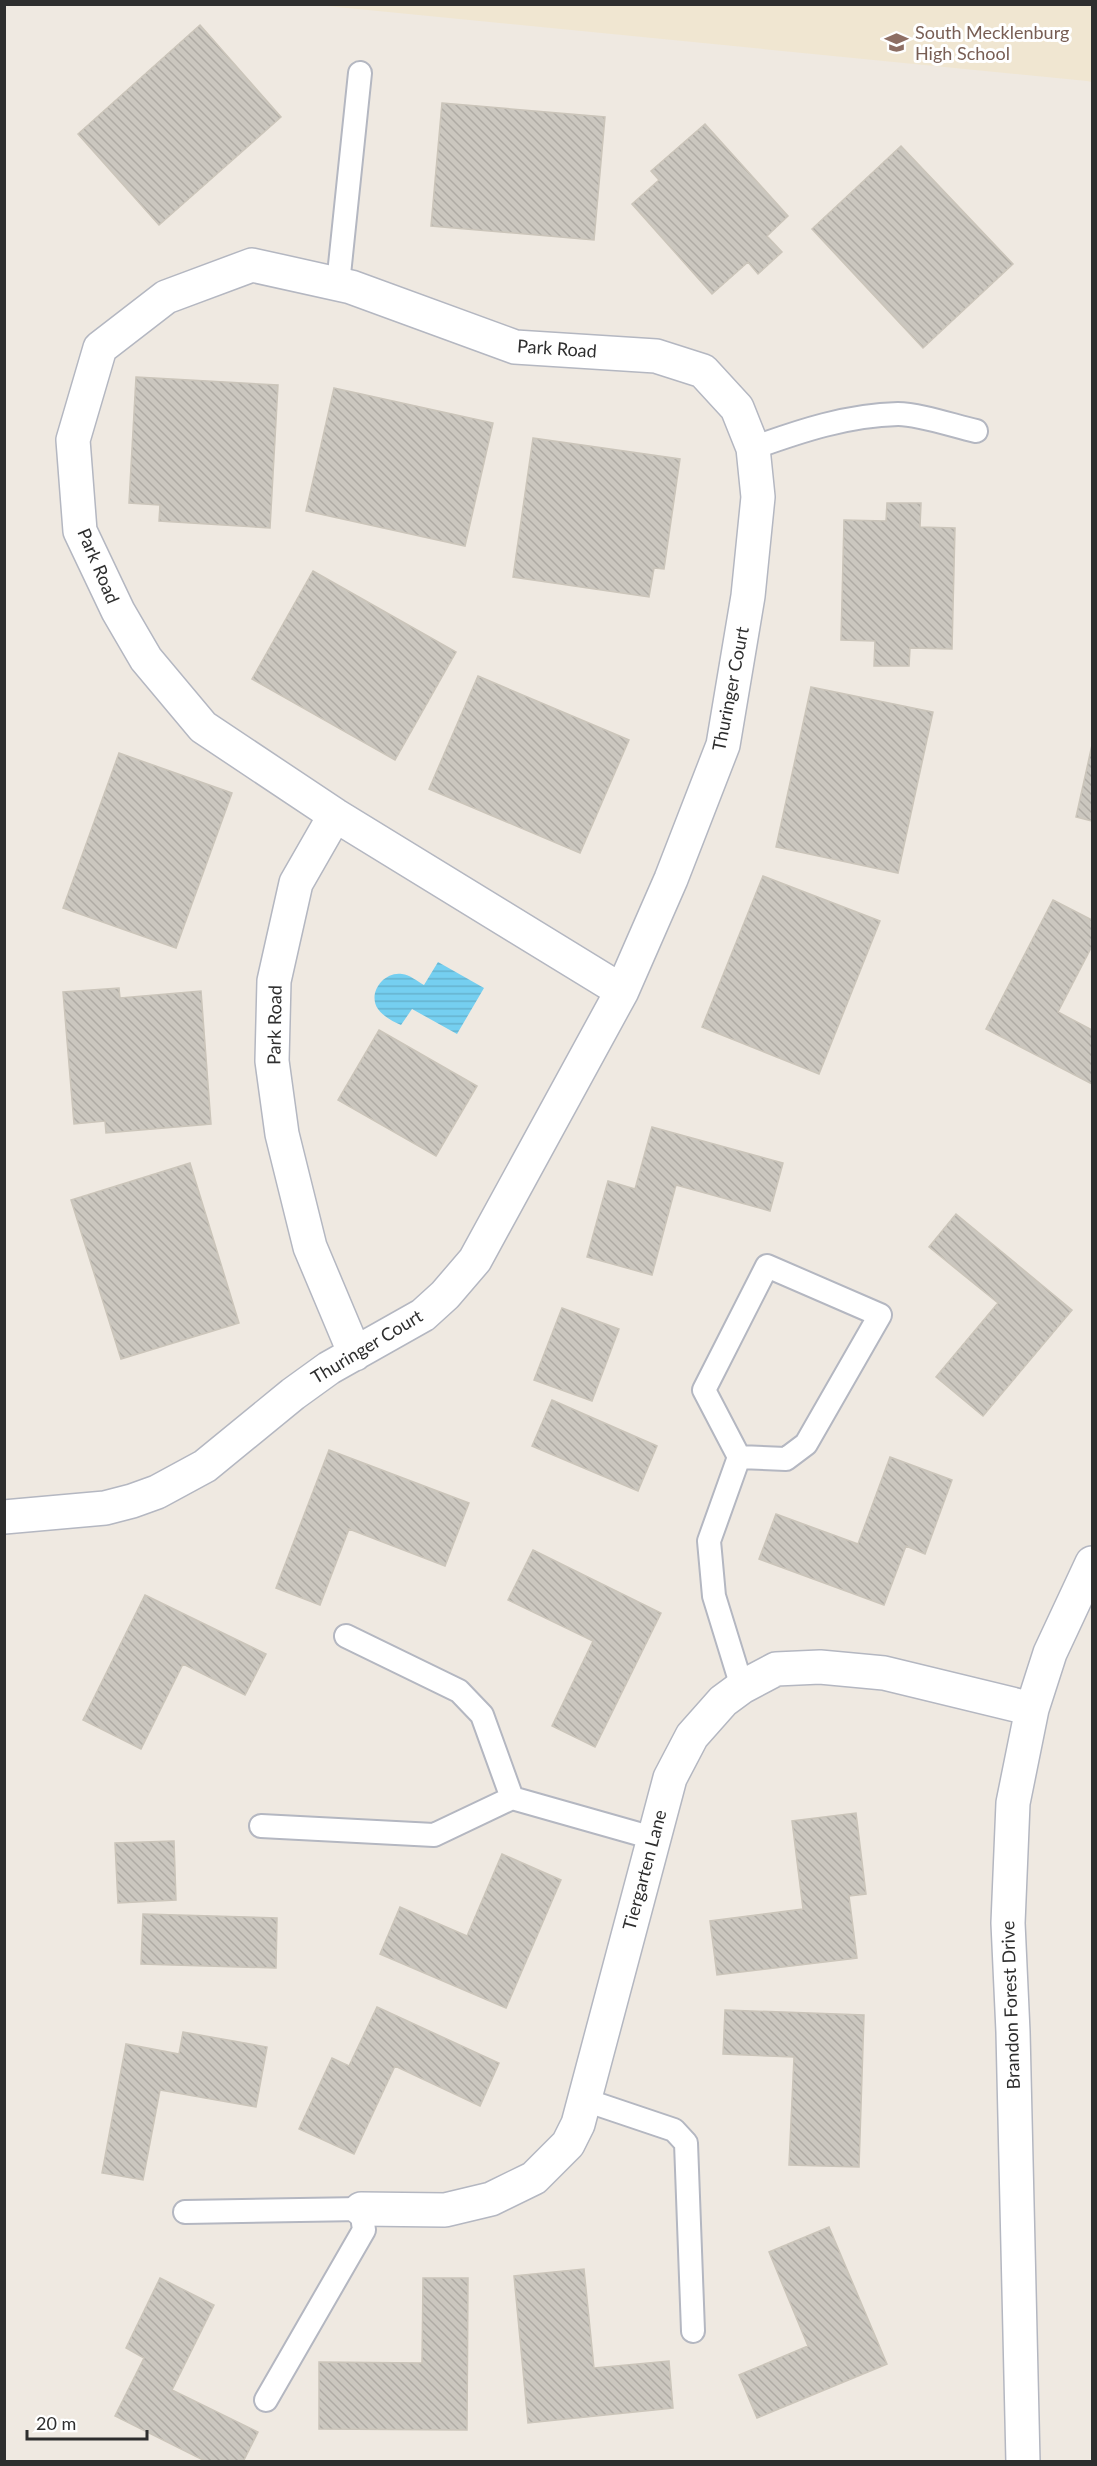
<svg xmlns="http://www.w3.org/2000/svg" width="1097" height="2466" font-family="Lato,sans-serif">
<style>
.education{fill:#f0e6d1}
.water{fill:url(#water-rules)}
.building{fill:url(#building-back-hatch);stroke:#cbc5ba;stroke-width:1.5}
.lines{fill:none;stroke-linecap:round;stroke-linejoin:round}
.service-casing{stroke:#b4b7c1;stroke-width:26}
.minor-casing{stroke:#b4b7c1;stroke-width:36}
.service{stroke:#fff;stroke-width:22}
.minor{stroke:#fff;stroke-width:33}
.labels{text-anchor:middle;stroke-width:6;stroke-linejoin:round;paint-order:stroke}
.education-label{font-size:18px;fill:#785e54;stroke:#fff;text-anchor:start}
.street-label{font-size:18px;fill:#2e2e2e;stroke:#fff}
</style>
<defs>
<pattern id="water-rules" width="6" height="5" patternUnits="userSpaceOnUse" patternTransform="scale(1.5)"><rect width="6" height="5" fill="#75cff0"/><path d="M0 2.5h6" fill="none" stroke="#66b2ce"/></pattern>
<pattern id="building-back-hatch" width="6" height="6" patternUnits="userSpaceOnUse" patternTransform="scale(1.5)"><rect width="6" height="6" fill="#cbc7bf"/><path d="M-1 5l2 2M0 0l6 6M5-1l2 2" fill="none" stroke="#afaba4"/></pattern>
</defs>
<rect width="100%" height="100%" fill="#efe9e1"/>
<!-- education -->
<path class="education" d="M317,5H1092V82L1087,81Z"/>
<!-- water -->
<path class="water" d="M438,962L484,988L457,1034L412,1009L401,1025C392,1021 384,1017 378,1009C367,993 384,971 402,974C410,975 417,981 424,985Z"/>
<!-- building -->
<path class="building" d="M200,25L281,117L159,225L78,134Z
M442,103L605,117L594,240L431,226Z
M705,124L788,216L767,236L782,252L758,274L748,262L712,294L632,204L659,180L651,171Z
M901,146L1013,264L923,348L812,229Z
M136,377L278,385L270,528L159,521L160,505L129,503Z
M334,388L493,423L465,546L306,511Z
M533,438L680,459L664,569L654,568L649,597L513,577Z
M887,503H921L920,527L955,528L952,649L910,648L909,666H874L875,641L841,640L844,520L886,521Z
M313,571L456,652L395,760L252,679Z
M478,676L629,740L580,853L429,789Z
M811,687L933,712L898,873L776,847Z
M1092,745V821L1076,817Z
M119,753L232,793L176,948L63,908Z
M763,876L880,921L819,1074L702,1027Z
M1053,900L1092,920V946L1058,1012L1092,1030V1084L986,1029Z
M119,988L120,998L201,991L211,1124L106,1133L105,1121L74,1124L63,992Z
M379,1030L477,1086L436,1156L338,1100Z
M652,1127L783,1163L770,1211L676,1185L652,1275L587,1257L608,1181L635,1189Z
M190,1163L239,1323L121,1359L71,1200Z
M956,1214L1072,1310L983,1416L936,1377L998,1303L929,1247Z
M562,1308L619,1329L592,1401L534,1380Z
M552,1400L657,1446L638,1491L532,1446Z
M329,1450L469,1503L445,1566L349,1529L320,1605L276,1588Z
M890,1457L952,1480L925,1554L906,1546L884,1605L759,1559L776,1514L858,1544Z
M533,1550L661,1613L595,1747L552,1726L593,1641L508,1600Z
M145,1595L266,1654L245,1695L183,1664L141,1749L83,1720Z
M856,1813L866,1894L849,1896L857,1958L717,1975L710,1921L803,1909L792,1821Z
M174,1841L176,1900L118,1903L115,1843Z
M502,1854L561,1880L506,2008L380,1954L400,1907L467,1936Z
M143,1914L277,1918L276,1968L141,1964Z
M377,2007L499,2063L480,2106L395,2066L354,2154L299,2129L332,2058L349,2066Z
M725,2010L864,2015L859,2167L789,2165L794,2057L723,2054Z
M183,2032L267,2047L256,2107L160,2090L143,2180L102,2173L126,2044L179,2054Z
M829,2227L887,2364L757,2418L739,2375L808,2346L769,2252Z
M584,2269L594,2368L669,2361L673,2408L528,2423L514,2276Z
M160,2278L214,2305L172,2390L258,2432L243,2462H207L115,2416L144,2358L126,2348Z
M423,2278H468L467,2430L319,2429V2362L422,2363Z"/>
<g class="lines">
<defs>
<path id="service" d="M338,284L360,73
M753,448C800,431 848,415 898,414C919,414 954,426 976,431
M739,1457L786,1459L806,1444L880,1315L767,1266L704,1390L739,1457L709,1541L714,1596L742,1687
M346,1636L459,1691L482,1715L512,1798L653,1838
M261,1826L434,1835L512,1798
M585,2100L674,2130L686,2143L693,2331
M185,2212L361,2209L364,2230L266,2400"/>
<path id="minor" d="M335,815L296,883L274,981L272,1061L282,1134L310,1247L355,1354
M4,1517L105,1508L132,1501L157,1492L205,1466L293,1394L329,1368L423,1315L445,1295L475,1260L622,991L671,879L723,745L748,596L758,497L753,448L737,408L703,371L656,356L515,347L351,287L252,265L166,297L100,348L73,440L80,531L118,611L146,659L203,727L335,815L622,991
M361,2209L445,2210L491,2199L534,2178L568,2144L578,2124L670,1778L692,1736L723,1701L742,1687L776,1669L820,1667L884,1673L1032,1709
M1023,2462L1013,2032L1008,1923L1013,1803L1032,1709L1050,1653L1092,1563"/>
</defs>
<!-- service casing -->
<use href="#service" class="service-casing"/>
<!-- minor casing -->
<use href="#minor" class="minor-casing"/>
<!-- service -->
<use href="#service" class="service"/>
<!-- minor -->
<use href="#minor" class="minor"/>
</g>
<!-- icons -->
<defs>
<symbol id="school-bare" viewBox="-9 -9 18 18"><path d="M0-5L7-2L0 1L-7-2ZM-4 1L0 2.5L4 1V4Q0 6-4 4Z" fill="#8d6e63" stroke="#fff" stroke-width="2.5" paint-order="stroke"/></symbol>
</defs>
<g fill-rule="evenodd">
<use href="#school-bare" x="880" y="26" width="33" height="33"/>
</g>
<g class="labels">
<!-- education labels -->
<g class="education-label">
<text x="915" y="39">South Mecklenburg<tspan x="915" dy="21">High School</tspan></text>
</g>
<!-- street labels -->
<g class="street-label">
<text transform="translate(557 349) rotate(4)" y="6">Park Road</text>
<text transform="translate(98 566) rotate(67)" y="6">Park Road</text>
<text transform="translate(731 689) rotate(-79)" y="6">Thuringer Court</text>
<text transform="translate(275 1025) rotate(-89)" y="6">Park Road</text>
<text transform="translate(367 1347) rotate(-31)" y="6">Thuringer Court</text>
<text transform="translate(645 1870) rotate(-75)" y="6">Tiergarten Lane</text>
<text transform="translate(1011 2005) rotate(-92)" y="6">Brandon Forest Drive</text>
</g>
</g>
<!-- border -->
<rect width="1097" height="2466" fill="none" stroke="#2e2e2e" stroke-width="12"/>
<!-- scale -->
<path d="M27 2430v9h120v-9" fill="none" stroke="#2e2e2e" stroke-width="3"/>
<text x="36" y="2430" font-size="18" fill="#2e2e2e" stroke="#ffffff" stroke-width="4.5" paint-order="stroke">20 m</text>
</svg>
